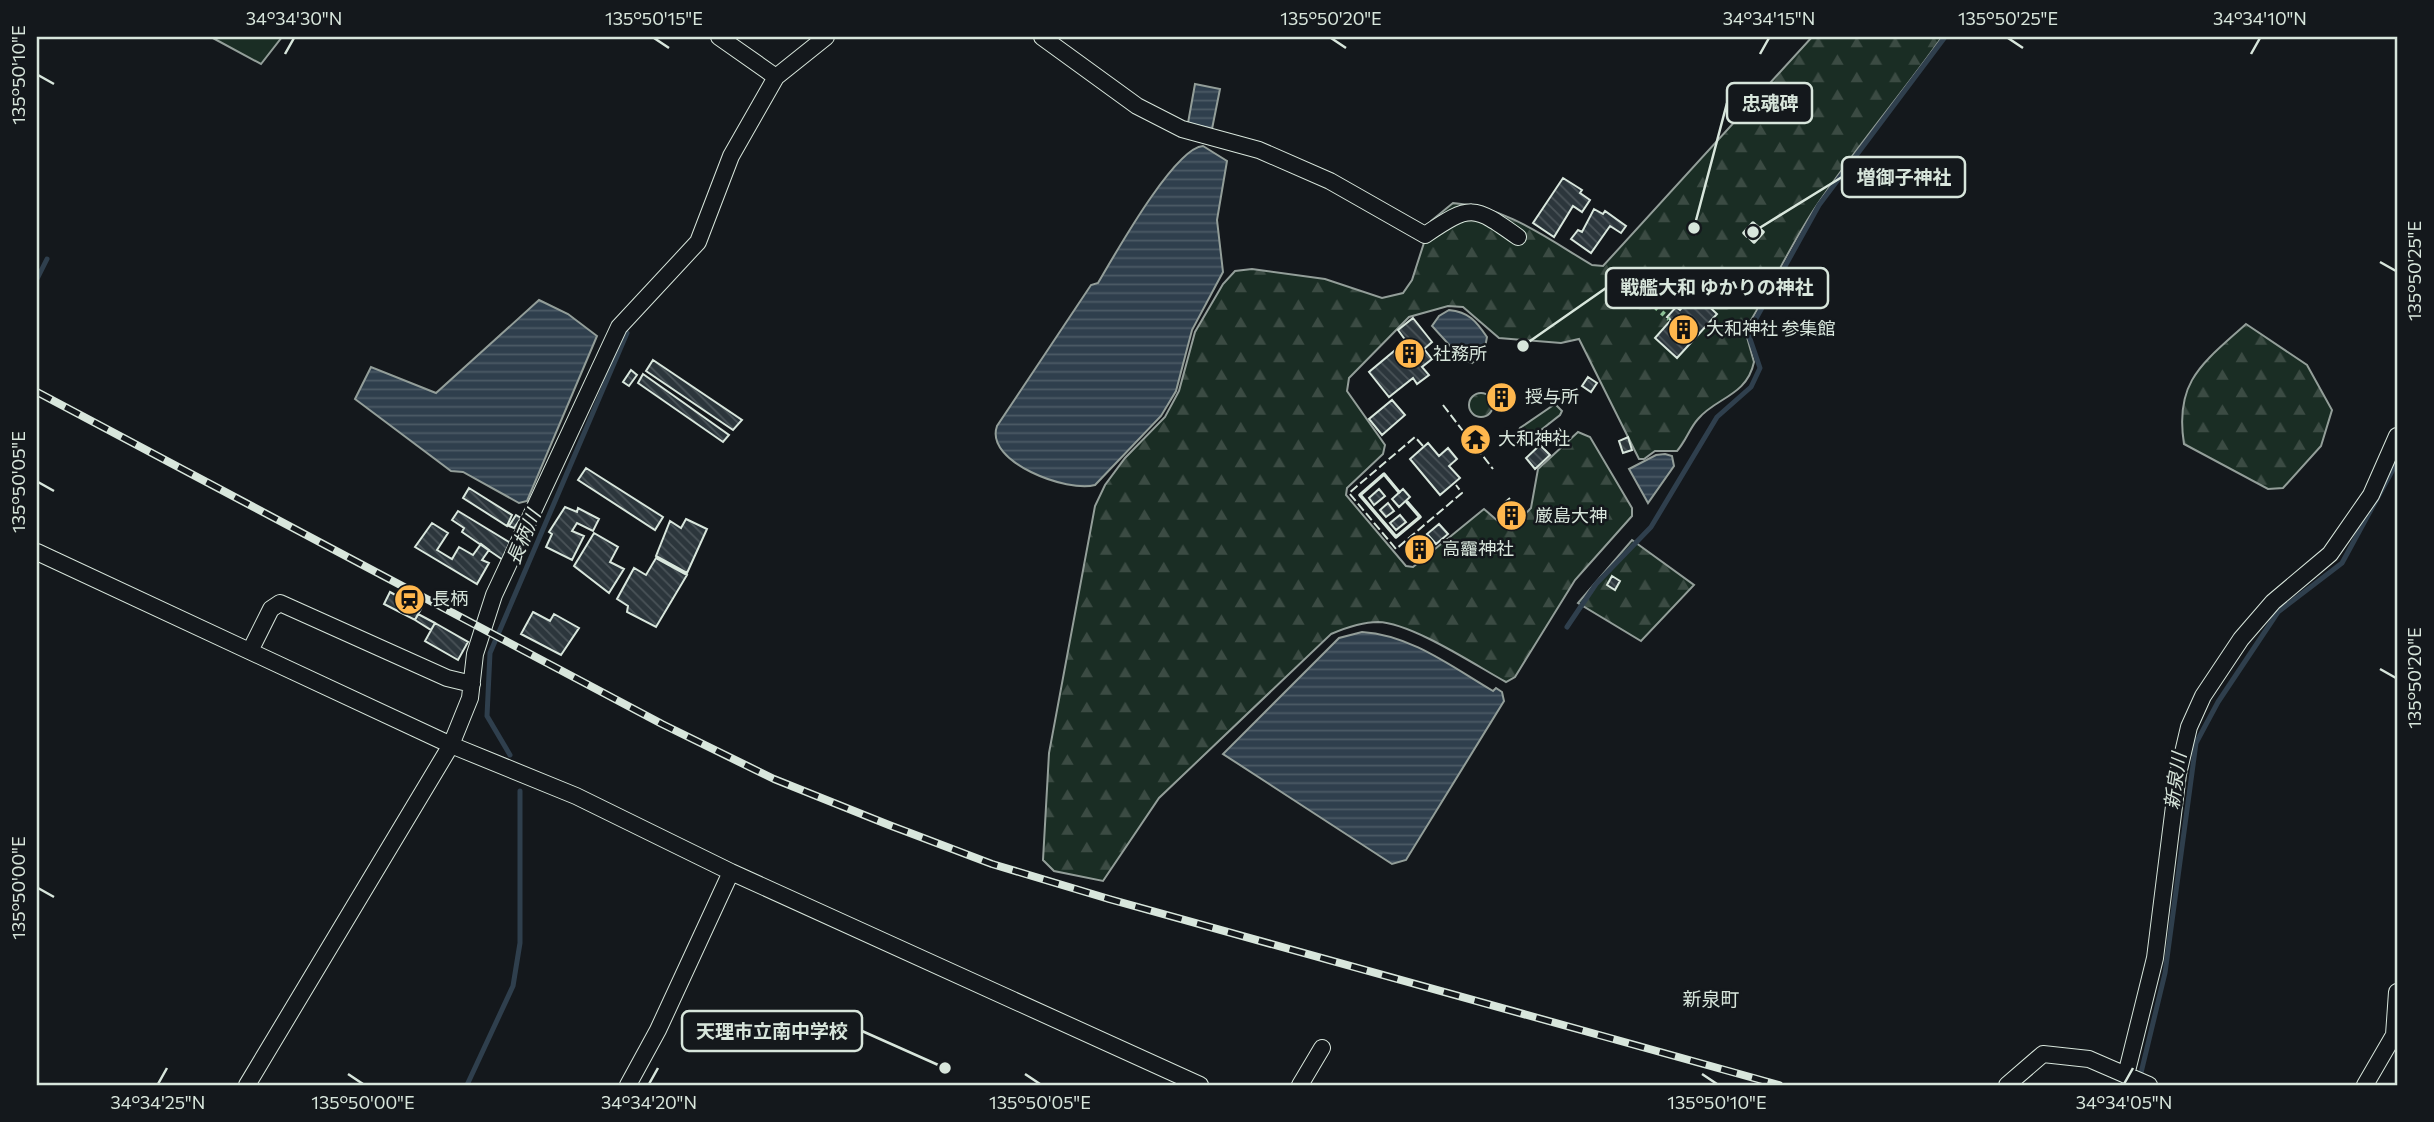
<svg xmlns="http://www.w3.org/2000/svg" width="2434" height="1122" font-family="Commissioner,'Noto Sans JP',sans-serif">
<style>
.grass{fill:#1a2d24;stroke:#939e99;stroke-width:2}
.forest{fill:url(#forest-firs);stroke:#939e99;stroke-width:2}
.water{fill:url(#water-rules);stroke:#939e99;stroke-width:2}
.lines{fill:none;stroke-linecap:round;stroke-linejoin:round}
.stream{stroke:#2f3f4d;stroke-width:5}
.building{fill:url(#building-back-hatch);stroke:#d8e6dc;stroke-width:2}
.minor-casing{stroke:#d8e6dc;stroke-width:18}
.minor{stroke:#14181c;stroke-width:16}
.rail-casing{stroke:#d8e6dc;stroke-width:8}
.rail{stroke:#14181c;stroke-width:5;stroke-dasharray:16;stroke-linecap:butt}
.hedge{stroke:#8ac095;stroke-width:5;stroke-dasharray:3.5 5;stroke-linecap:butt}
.fence{stroke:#d8e6dc;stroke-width:2;stroke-dasharray:9 3.5;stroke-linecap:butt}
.wall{stroke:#d8e6dc;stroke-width:3.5}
.ticks{fill:none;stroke:#d8e6dc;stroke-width:2.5}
.labels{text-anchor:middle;stroke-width:5;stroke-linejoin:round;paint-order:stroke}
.poi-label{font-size:18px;fill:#d8e6dc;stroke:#14181c;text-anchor:start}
.water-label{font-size:19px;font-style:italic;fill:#d8e6dc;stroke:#14181c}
.neighbourhood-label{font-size:19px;fill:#d8e6dc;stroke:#14181c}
.leader{fill:none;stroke:#d8e6dc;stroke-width:2.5}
.callout-dot{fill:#d8e6dc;stroke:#14181c;stroke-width:2.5}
.callout{fill:#14181c;stroke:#d8e6dc;stroke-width:2.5}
.callout-label{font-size:19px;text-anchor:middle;font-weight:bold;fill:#d8e6dc}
.neatline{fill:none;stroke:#d8e6dc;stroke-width:2.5}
.ticks-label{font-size:18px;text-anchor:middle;fill:#d8e6dc}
</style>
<defs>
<pattern id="forest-firs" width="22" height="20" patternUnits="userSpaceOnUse" patternTransform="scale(1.75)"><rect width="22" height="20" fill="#1a2d24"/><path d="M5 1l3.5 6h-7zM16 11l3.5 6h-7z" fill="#3b4b43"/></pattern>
<pattern id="water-rules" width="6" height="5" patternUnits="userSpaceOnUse" patternTransform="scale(1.75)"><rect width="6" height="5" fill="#2f3f4d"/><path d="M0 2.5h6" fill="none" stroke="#4c5b66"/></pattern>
<pattern id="building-back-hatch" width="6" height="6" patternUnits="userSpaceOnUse" patternTransform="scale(1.75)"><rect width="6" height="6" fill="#2c363c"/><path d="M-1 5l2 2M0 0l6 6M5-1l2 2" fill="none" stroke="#4a5358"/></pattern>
</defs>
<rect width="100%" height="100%" fill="#14181c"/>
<!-- grass -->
<path class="grass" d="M211,37H282L261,64Z"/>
<!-- forest -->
<path class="forest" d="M1812,37H1942C1902,94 1856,147 1817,205C1790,245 1771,289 1745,330L1754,362C1747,396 1715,398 1698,419C1689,429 1686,441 1677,451H1655L1644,459H1639L1579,339L1561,343L1499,338L1463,307L1448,306L1409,317L1349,378L1347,391L1385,445L1383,454L1347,488L1346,495L1406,566L1413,567L1484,509L1507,529L1512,528L1531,508L1538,469L1578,432L1590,437L1632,508V516L1575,580L1515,677L1506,682C1475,665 1412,623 1378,622C1362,622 1345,628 1331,634L1159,798L1103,881L1054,871L1043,860L1049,753L1095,506L1105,485L1125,458L1165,417L1179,391L1195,332L1223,284L1235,271L1252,269L1325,279L1382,298L1403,293L1412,280L1431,221L1453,203C1505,206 1548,239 1592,265L1603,266Z
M2246,324L2307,365L2332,410L2321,446L2283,488L2268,489L2184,444C2174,381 2203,363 2246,324Z
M1469 405a12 12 0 1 1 24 0a12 12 0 1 1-24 0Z
M1555,404L1562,411L1560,415L1527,441L1518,433L1520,428Z
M1632,540L1694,585L1641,641L1578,603Z"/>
<!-- water -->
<path class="water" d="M1195,84L1220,89L1212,129L1188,123Z
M1203,146L1227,161L1217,220L1223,272L1192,330L1176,391L1161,416L1095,485C1068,493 984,462 997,426L1091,285L1098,283C1114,256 1174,148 1203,146Z
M539,300L568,314L597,336L527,501L519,503L463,472L451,471L355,399L371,367L436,393Z
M1449,310C1469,312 1476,321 1487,337L1484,353L1472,363L1462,359L1432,326L1439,316Z
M1665,454L1672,456L1674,466L1648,503L1629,469L1656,455Z
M1362,632C1411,635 1452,667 1493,691L1496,688L1502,692L1504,701L1406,860L1392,864L1223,754L1339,638Z"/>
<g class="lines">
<!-- stream -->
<path class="stream" d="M37,279L47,259
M1567,627L1596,584L1651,527L1717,417L1751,387L1760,368L1748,333L1819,205L1945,37
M510,755L487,716L490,653L627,333
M2140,1077L2165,973L2196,743L2218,702L2278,612L2342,563L2397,462
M467,1085L513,986L520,943V791"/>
</g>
<!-- building -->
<path class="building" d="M1563,178L1582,190L1580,193L1590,200L1582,212L1573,206L1554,237L1533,223Z
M1594,209L1603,214L1605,211L1626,226L1621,233L1610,226L1591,253L1571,239L1578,230L1582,232Z
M1753,227L1758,232L1754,237L1748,232Z
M1695,293L1717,314L1677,358L1655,338L1671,320L1667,317L1676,307L1680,310Z
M1413,318L1432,342L1424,349L1432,359L1422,367L1429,375L1417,384L1413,378L1389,397L1369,372L1406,341L1398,330Z
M653,360L742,420L733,430L646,371Z
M631,370L637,375L629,386L623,382Z
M643,374L729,435L723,442L638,383Z
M1588,377L1597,383L1591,392L1582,386Z
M1505,392L1508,396L1499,403L1496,399Z
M1392,400L1405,415L1382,435L1369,419Z
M1559,429L1566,436L1557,445L1550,438Z
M1628,437L1632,450L1623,453L1619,441Z
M1428,443L1439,456L1448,448L1457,459L1449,466L1460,478L1440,495L1410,459Z
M1540,445L1550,455L1535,469L1526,458Z
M586,468L663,517L655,530L578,480Z
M469,488L512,515L507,526L463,498Z
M1379,489L1385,496L1374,505L1369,498Z
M1403,489L1410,497L1399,507L1392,499Z
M1388,503L1394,511L1386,517L1380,510Z
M565,507L577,512L578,508L599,519L593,531L577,523L572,531L584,536L572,560L546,547L552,534L549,532Z
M458,511L514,545L503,560L462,532L464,528L452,520Z
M516,515L521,518L514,528L509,526Z
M1400,515L1406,522L1396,530L1390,523Z
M686,519L707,529L687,573L656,556L670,521L681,528Z
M432,523L448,533L437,550L452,559L459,547L473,555L481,544L489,550L482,560L489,563L477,584L415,547Z
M1439,524L1448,534L1436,544L1427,534Z
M594,533L618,547L610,562L624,569L609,593L574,566Z
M1421,540L1428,549L1418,557L1411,549Z
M656,558L687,575L656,627L627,612L628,606L617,599L634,568L646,575Z
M1612,576L1620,581L1615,590L1607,585Z
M390,592L421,609L415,620L384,604Z
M533,612L550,621L554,614L579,628L561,655L521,634Z
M418,614L435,623L431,630L415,620Z
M435,623L468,642L458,660L425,641Z"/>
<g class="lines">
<defs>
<path id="minor" d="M719,37L776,77
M1042,37L1137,106L1182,129L1259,150L1330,181L1425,235C1471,204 1473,205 1518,237
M37,552L451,745L576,796L731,872L1200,1085
M250,651L271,609L280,603L447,678L472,684
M2126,1075L2155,958L2178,774L2189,727L2203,696L2241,639L2273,602L2330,554L2371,495L2397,436
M247,1085L451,745L470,698L475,654L494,595L619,327L698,242L731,156L776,77L826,37
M628,1085L658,1030L731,872
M1300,1085L1322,1048
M2007,1085L2043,1054L2089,1059L2149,1085
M2365,1085L2394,1035L2397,992"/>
</defs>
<!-- minor casing -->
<use href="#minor" class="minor-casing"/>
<!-- minor -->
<use href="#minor" class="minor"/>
<defs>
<path id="rail" d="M37,392L662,724L774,779L889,825L992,864L1109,899L1779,1085"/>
</defs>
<!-- rail casing -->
<use href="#rail" class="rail-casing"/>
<!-- rail -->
<use href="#rail" class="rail"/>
<!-- hedge -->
<path class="hedge" d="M1649,301L1669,319"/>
<!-- fence -->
<path class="fence" d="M1521,351L1519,344L1525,342L1527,349
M1443,405L1463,431
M1423,446L1415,437L1349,493L1396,549L1462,493L1456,485
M1476,447L1493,469
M1510,498L1501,506L1512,519L1522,511"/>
<!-- wall -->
<path class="wall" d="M1696,231L1695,234L1689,229L1694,222L1700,227L1697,229
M1747,236L1744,233L1753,223L1763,232L1754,242L1750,238
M1399,492L1384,474L1360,495L1396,537L1420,517L1407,502"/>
</g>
<!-- ticks -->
<path class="ticks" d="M654,38L669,48M1331,38L1346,48M2008,38L2023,48M285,54L294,38M1760,54L1769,38M2251,54L2260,38M38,75L54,84M2380,262L2396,271M38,482L54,491M2380,669L2396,678M38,888L54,897M348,1074L363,1084M1025,1074L1040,1084M1702,1074L1717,1084M158,1084L167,1068M649,1084L658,1068M2124,1084L2133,1068"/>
<!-- icons -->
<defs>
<symbol id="building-disc" viewBox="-11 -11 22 22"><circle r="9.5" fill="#ffb74d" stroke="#14181c"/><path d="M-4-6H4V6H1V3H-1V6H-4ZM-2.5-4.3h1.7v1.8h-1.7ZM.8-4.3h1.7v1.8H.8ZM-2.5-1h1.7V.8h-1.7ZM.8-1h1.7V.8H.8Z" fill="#111"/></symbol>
<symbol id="temple-disc" viewBox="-11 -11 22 22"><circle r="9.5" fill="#ffb74d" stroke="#14181c"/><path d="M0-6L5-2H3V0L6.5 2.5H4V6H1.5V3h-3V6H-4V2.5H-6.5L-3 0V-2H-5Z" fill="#111"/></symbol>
<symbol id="station-disc" viewBox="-11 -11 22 22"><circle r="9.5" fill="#ffb74d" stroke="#14181c"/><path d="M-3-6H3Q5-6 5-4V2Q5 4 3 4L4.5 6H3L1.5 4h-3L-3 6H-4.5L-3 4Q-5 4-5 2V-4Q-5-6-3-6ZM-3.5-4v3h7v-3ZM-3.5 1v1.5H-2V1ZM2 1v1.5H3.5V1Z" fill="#111"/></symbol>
</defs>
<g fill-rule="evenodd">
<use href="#building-disc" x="1666" y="312" width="35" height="35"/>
<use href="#building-disc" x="1392" y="336" width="35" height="35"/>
<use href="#building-disc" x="1484" y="380" width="35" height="35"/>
<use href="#temple-disc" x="1458" y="422" width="35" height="35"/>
<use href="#building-disc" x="1494" y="498" width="35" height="35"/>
<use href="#building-disc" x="1402" y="532" width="35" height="35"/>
<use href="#station-disc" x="392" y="582" width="35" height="35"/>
</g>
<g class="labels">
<!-- poi labels -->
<g class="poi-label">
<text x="1706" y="335">大和神社 参集館</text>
<text x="1433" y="360">社務所</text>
<text x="1525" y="403">授与所</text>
<text x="1498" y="445">大和神社</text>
<text x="1535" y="522">厳島大神</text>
<text x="1442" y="555">高龗神社</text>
<text x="432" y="605">長柄</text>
</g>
<!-- water labels -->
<g class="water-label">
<text transform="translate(523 537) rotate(-67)" y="7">長柄川</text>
<text transform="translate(2175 781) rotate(-82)" y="7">新泉川</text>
</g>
<!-- neighbourhood labels -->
<g class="neighbourhood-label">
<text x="1711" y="1006">新泉町</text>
</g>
</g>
<!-- callouts -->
<path class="leader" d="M1694 228L1727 103M1753 232L1842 177M1523 346L1606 288M945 1068L862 1031"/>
<g class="callout-dot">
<circle cx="1694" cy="228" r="7"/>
<circle cx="1753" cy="232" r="7"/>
<circle cx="1523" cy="346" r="7"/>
<circle cx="945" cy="1068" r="7"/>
</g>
<g class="callout">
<rect x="1727" y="83" width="85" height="40" rx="7"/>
<rect x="1842" y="157" width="123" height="40" rx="7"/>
<rect x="1606" y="268" width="222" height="40" rx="7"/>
<rect x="682" y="1011" width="180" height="40" rx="7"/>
</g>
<g class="callout-label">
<text x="1770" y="110">忠魂碑</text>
<text x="1904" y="184">増御子神社</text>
<text x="1717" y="294">戦艦大和 ゆかりの神社</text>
<text x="772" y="1038">天理市立南中学校</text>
</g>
<!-- border -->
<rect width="2434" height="1122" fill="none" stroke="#14181c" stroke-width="77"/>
<rect x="38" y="38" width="2358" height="1046" class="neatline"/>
<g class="ticks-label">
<text x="294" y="25">34°34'30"N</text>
<text x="654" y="25">135°50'15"E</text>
<text x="1331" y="25">135°50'20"E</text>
<text x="1769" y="25">34°34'15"N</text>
<text x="2008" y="25">135°50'25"E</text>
<text x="2260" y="25">34°34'10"N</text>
<text transform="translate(19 75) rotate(-90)" y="6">135°50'10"E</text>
<text transform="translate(2415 271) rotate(-90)" y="6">135°50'25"E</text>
<text transform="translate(19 482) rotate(-90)" y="6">135°50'05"E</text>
<text transform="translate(2415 678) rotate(-90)" y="6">135°50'20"E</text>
<text transform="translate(19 888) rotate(-90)" y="6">135°50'00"E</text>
<text x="158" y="1109">34°34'25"N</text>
<text x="363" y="1109">135°50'00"E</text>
<text x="649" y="1109">34°34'20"N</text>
<text x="1040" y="1109">135°50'05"E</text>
<text x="1717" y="1109">135°50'10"E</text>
<text x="2124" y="1109">34°34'05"N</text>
</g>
</svg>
